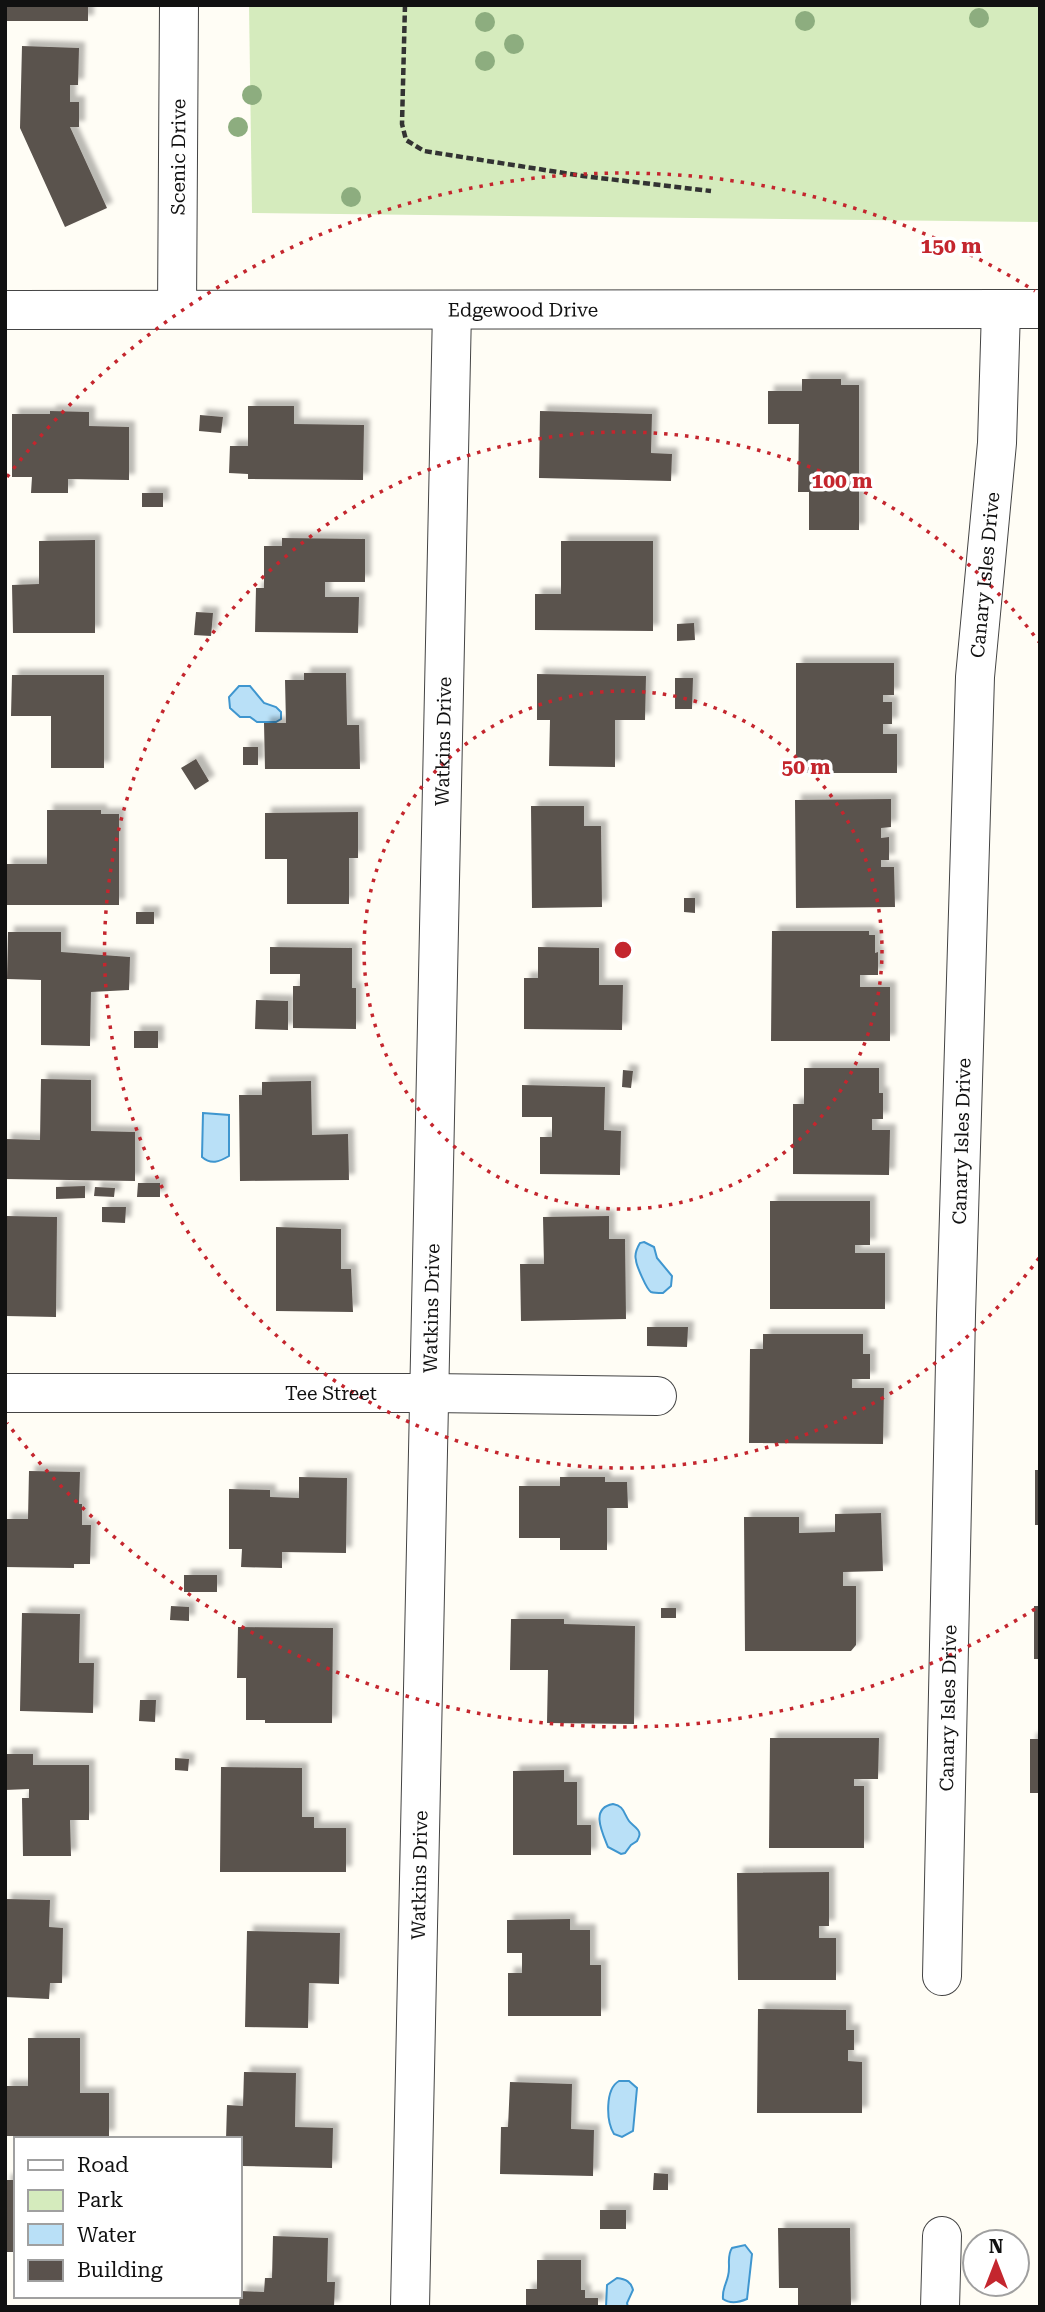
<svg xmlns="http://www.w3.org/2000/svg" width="1045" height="2312" font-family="'Roboto Serif',serif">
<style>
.green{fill:#d5ebbd}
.water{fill:#b9e0f7;stroke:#3f96cf;stroke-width:2}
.building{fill:#5a524d;filter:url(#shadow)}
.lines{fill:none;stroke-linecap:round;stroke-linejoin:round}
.minor-casing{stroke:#444;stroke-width:40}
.path{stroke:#333;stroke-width:4.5;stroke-dasharray:7 3.5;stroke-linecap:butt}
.minor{stroke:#fff;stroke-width:38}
.tree{fill:#8dad7f}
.ring{fill:none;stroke:#c4262e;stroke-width:3.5;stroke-dasharray:3.5 7}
.labels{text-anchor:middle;stroke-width:7;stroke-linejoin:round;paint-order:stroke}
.street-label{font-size:19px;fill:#111;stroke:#fff}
.centre{fill:#c4262e;stroke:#fff;stroke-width:3.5}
.ring-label{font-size:21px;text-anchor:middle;font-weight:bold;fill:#c4262e;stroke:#fff;stroke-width:7;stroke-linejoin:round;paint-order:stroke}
</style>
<defs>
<filter id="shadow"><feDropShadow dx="6" dy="-6" stdDeviation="2" flood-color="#0004"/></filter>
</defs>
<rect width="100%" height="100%" fill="#fffdf5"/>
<!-- green -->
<path class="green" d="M249,5H1040V222L252,213Z"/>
<!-- water -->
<path class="water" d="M239,686H250L264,703L276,707L281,712V719L276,722H257L250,717H240L230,708L229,697Z
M203,1113L229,1115V1156C219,1162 211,1165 202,1157Z
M644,1242L654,1247L657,1258L672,1276L671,1286L663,1293C660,1293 654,1293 651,1292C647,1290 636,1265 636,1260C634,1254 637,1248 640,1243Z
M613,1804C624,1806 623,1812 629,1821C631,1824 635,1826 638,1830C641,1834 639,1837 637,1841L631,1845L625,1853L621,1854L608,1847C602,1832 590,1808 613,1804Z
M619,2081H629L637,2088L633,2131L622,2137L614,2134C606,2121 605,2089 619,2081Z
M745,2245L752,2254L747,2299C740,2302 730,2304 723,2299C722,2289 726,2285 728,2276C731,2266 726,2257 732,2248Z
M617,2278C626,2279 631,2282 633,2290L627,2303L628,2307H606L607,2285Z"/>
<!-- building -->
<path class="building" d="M5,5H88V21H5Z
M22,46L79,48L78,85H70V102H79V127H70L107,208L65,227L20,128Z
M802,379H841V385H859V530H809V492H798L799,424H768V391H802Z
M248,406H294V424L364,425L363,480L248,479V474L229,473L230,446H248Z
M50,411L89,412V426L129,427V480L68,479V493H31L32,477H12V414H50Z
M540,411L652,414L651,453L672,454L671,481L539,478Z
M200,415L223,417L221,433L199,431Z
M142,493H163V507H142Z
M282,538L365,539V582H325V597H359L358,633L255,632L256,588H264V546H282Z
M95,540V633H13L12,585L39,584V541Z
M561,541H653V631L535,630V594H561Z
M196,612L213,613L211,636L194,635Z
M694,623L695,640L677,641V624Z
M796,663H894V695H883V702H892V724H883V734H897V773H796Z
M304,673H346L347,725H359L360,769H265L264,723H286L285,680H304Z
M537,674L646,676L645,720H615V767L549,766L550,720H537Z
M12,675H104V768H51V716H11Z
M675,678H693L692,709H675Z
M243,747H258V765H243Z
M196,759L209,781L195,790L181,768Z
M891,799V827L881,828V838L889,837V860H881V867H894L895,907L796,908L795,800Z
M531,806H584V826H601L602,907L532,908Z
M47,810H101V814H119V905H6V864H47Z
M358,812V858H349V904H287V859H265V813Z
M684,898H695V913L684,912Z
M136,912H154V924H136Z
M772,931H869V935H875V953L878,952V975H860V987H890V1041H771Z
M8,932H61V952L130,957L129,990L91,992L90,1046L41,1045V980L7,979Z
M270,947L352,948V988H356V1029L293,1028V986H300V974H270Z
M538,947L599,948V985H623L622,1030L524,1029V978H538Z
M256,1000L288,1001V1030L255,1029Z
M134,1031H158V1048H134Z
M804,1068H879V1093H883V1119H872V1130H890L889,1175L793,1174V1104H804Z
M623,1070L633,1071L631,1088L622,1087Z
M41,1079L91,1080V1131L135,1132V1181L5,1179V1139L40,1140Z
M311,1081L312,1135L348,1134L349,1180L240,1181L239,1095H262V1082Z
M522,1085L605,1087L604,1130L621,1131L620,1175L540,1174V1137H552V1117H522Z
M138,1183H160V1197H137Z
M85,1186V1198L56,1199V1187Z
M95,1187L115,1188L114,1197L94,1196Z
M770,1201H870V1245H855V1253H885V1309H770Z
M102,1207H126L125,1223L102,1222Z
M6,1216L57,1217L56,1317L6,1316Z
M609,1216V1239H625L626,1319L521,1321L520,1264H544L543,1217Z
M276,1227L341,1229V1269H351L353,1312L276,1311Z
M647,1327H688L687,1347L647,1346Z
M763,1334H863V1354H870V1379H852V1388H884L883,1444L749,1443L750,1349H763Z
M1035,1470H1040V1525H1035Z
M29,1471L80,1472L79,1504H82V1525H91L90,1564H74V1568L5,1567V1519H28Z
M299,1477L347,1478L346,1553L282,1552V1568L241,1567L242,1549H229V1489L270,1490V1497L299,1498Z
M560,1477H605V1482H627L628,1508H607V1550H560V1538H519V1486H560Z
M881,1513L883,1571L843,1572V1586H856V1645L851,1651H745L744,1517H799V1533L835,1532V1514Z
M184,1575H217V1592H184Z
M171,1606L189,1607V1621L170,1620Z
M1034,1606H1040V1659H1034Z
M661,1608H676V1618H661Z
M22,1613L80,1614L79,1663H94L93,1713L20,1711Z
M511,1619H564V1624L635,1626L634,1724L547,1723L548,1670H510Z
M238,1627L333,1628L332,1723H265V1720H246V1678H237Z
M140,1700H156L155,1722L139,1721Z
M770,1738H879L878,1779H854V1786H864V1848H769Z
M1030,1739H1040V1793H1030Z
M5,1754H33V1765H89V1820H70L71,1856H23L22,1798H29V1789L5,1790Z
M175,1758L189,1759L188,1771L175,1770Z
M221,1767L302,1768V1817H314V1828H346V1872H220Z
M564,1770V1782H577V1825H591V1855H513V1771Z
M829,1872V1926H819V1938H836V1980H738L737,1873Z
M5,1899L50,1900L49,1927L63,1928L62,1983H50L49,1999L5,1997Z
M570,1919V1930H590V1965H601V2016H508V1973H522V1953H507V1920Z
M247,1931L340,1933L339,1984L309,1983L308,2028L245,2027Z
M758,2009L846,2010V2030H854V2050H848V2061L862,2062V2113H757Z
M28,2038H80V2093H109V2136H5V2086H28Z
M244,2072L296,2073L295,2127L333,2128L332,2168L242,2166L243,2144H240V2139H226L227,2105L243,2106Z
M510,2082L572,2084L571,2129L594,2130L593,2176L500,2174L501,2127H508Z
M654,2173L668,2174V2190H653Z
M5,2180H16V2252H5Z
M600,2210H626V2229H600Z
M778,2228H850L851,2307H798V2288H779Z
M273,2236L328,2238L327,2282H335L334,2307H239L240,2291L264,2292L265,2278H272Z
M537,2260H581V2290H585V2298H598V2307H526V2289H537Z"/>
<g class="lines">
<defs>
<g id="minor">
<path id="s1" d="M177,309L179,5"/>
<path id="s2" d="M5,310L1040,309"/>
<path id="s3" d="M5,1393H429L657,1396"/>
<path id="s4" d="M942,1976L956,1315L975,677L997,443L1001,309"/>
<path id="s5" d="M410,2307L452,310"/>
<path d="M940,2307L942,2236"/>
</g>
</defs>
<!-- minor casing -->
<use href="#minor" class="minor-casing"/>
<!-- path -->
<path class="path" d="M405,5L402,124L406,140L424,151L583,176L711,191"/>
<!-- minor -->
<use href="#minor" class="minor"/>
</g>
<!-- trees -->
<g class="tree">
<circle cx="979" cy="18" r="10"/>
<circle cx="805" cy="21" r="10"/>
<circle cx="485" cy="22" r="10"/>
<circle cx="514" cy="44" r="10"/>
<circle cx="485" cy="61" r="10"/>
<circle cx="252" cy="95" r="10"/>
<circle cx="238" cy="127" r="10"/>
<circle cx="351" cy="197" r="10"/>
</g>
<!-- distance rings -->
<g class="ring">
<circle cx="623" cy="950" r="259"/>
<path d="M1039 1258A518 518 0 1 1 1039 642"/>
<path d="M1035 1609A777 777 0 0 1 7 1423M7 477A777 777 0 0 1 1035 291"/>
</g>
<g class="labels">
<!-- street labels -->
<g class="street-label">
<text dy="7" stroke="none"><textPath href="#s1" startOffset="152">Scenic Drive</textPath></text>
<text dy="7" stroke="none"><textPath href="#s2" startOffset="518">Edgewood Drive</textPath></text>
<text dy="7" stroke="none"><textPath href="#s4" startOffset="1402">Canary Isles Drive</textPath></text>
<text dy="7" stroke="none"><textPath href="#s5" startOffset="1566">Watkins Drive</textPath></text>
<text dy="7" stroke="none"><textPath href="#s4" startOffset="835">Canary Isles Drive</textPath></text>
<text dy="7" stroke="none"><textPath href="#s5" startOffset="999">Watkins Drive</textPath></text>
<text dy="7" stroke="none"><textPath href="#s3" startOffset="326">Tee Street</textPath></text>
<text dy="7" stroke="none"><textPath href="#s4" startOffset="268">Canary Isles Drive</textPath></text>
<text dy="7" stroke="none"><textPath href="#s5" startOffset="432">Watkins Drive</textPath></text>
</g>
</g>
<circle cx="623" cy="950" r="10" class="centre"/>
<g class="ring-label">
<text x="951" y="253">150 m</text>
<text x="842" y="488">100 m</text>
<text x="806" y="774">50 m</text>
</g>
<!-- border -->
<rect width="1045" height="2312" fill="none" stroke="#111111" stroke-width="14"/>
<!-- legend -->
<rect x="14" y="2137" width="228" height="161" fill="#ffffff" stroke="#a0a0a0" stroke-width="2"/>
<rect x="28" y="2160" width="35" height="10" fill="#ffffff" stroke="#a0a0a0" stroke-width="2"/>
<text x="77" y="2172" font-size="21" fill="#111111">Road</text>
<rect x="28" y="2190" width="35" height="21" fill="#d5ebbd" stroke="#a0a0a0" stroke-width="2"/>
<text x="77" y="2207" font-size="21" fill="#111111">Park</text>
<rect x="28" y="2224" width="35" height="21" fill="#b9e0f7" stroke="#a0a0a0" stroke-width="2"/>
<text x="77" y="2242" font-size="21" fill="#111111">Water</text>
<rect x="28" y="2260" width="35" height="21" fill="#5a524d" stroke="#a0a0a0" stroke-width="2"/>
<text x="77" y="2277" font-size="21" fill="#111111">Building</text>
<!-- north arrow -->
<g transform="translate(996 2263)"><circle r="33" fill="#ffffff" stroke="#a0a0a0" stroke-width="2"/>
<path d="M0-5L12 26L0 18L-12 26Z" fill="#c4262e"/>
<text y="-10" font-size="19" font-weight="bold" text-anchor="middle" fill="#111111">N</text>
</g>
</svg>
